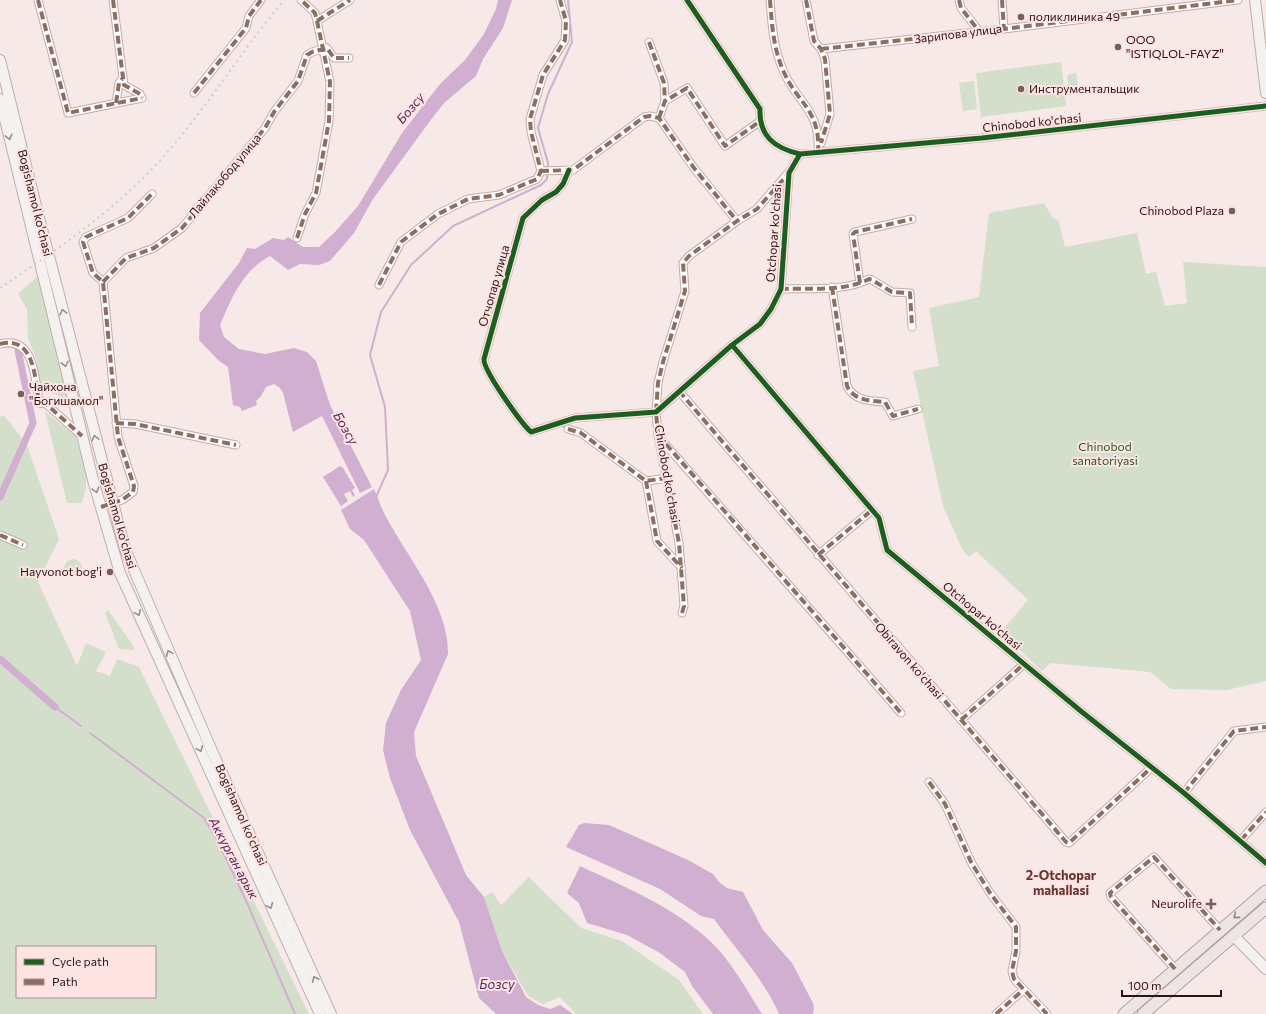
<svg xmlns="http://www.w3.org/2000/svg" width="1266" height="1014" font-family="Commissioner,sans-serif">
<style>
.green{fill:#d3dfca;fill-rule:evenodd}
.water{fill:#d1afd0}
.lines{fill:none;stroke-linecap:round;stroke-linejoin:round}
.stream{stroke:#d1afd0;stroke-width:2}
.canal{stroke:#d1afd0;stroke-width:7}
.street-casing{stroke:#bfaead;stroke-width:9}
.secondary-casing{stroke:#bfaead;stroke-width:12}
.primary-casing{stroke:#b3a1a0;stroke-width:13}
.street{stroke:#fefcfb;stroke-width:7}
.secondary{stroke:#f5f1f0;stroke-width:10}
.primary{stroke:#ede5e4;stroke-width:11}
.rail{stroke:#d1cccb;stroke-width:2;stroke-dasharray:2 4;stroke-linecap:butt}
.quiet{stroke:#8d6e63;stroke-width:4;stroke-dasharray:8 4;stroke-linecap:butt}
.cycleway-casing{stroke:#fde3e1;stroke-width:8}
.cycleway{stroke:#1b5e20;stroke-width:5}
.oneway{stroke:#9a8e8d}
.oneway2{stroke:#958786}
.poi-dot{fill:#725f5e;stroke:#fde3e1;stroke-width:1.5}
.labels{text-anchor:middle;stroke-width:4;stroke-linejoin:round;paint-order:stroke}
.poi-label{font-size:12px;fill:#2a1414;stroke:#fde3e1;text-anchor:start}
.street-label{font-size:12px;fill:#2a1414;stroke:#fde3e1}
.park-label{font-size:12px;fill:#205d1e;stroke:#fde3e1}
.water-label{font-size:13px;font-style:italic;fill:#58245f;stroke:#fde3e1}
.neighbourhood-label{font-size:13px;font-weight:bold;fill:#663534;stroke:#fde3e1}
</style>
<rect width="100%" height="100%" fill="#f7e9e7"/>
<!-- green -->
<path class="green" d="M1061,62L1066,106L981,117L976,73Z
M1076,73L1079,91L1069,92L1067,75Z
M974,81L977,109L963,111L959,83Z
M1044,203L1052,217L1059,221L1065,247L1137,233L1146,274L1156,272L1165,306L1187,303L1183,262L1266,267V681L1227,690L1171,689L1150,672L1051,663L1042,671L1001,632L1028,600L976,551L969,557L962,549L943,506L913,371L939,366L929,308L979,297L989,213Z
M39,275L70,400L39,388L37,361L28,338L27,309L18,294Z
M45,412L75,435L86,468V488L82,503H67Z
M4,415L27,445L59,539L38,582L77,666L86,643L106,652L96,671L110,676L117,659L139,667L309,1014H0V417ZM17,947H155V997H17Z
M64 568a9 9 0 1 1 18 0a9 9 0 1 1-18 0Z
M108,610L133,645L134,650L119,649L105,613Z
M529,877L581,928L622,941L679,980L703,1014H576L560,997L543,1004L528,996L502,951L484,897L492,892L501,905Z"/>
<!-- water -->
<path class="water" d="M498,0H512L503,28L483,59L476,76L444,103L430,121L373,199L354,233L330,261L319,265L300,264L288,270L270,256C243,270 231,299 220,325L224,337L239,349L265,354L294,348L307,352L316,361L330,405L372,487L360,493L322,416L293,432L283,393L280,388L274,384L266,387L261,396L256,401L257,405L242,411L240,407L233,405L228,367L218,360L199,340L200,313L239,263L247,248L255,249L273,238L284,240L288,237L303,247H319L335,232L358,206L402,133L440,84L465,60L484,34L496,9Z
M340,466L343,468L355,488L352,490L355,495L353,497L350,491L344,494L348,501L341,506L323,477Z
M374,489C378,498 381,507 385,515C407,557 449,605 448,654L414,732L416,756L466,875L484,897L502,951L526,997L538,1005L550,1009L560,1005L573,1014H496L479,998L459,922L410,830L390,778L383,750L386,723L401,690L421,660L410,611L364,540L350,529L341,510Z
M584,823L609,825L688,860L713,874L720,883L727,888L743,892L763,930L792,963L813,1003L814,1009L813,1014H779C765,981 735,948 714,919L701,916L660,889L566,847L579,825Z
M580,866C625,887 674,907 711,942C732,962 746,989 762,1014H713L692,986L685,972L660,953L627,935L587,923L579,903L567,893Z"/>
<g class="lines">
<!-- stream -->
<path class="stream" d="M376,497L388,470L385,407L370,355L381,312L411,265L453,226L541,185L547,179L548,163L538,128L548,94L572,42L568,0
M55,707L81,726
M90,733L204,818L218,841L248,905L295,1014"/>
<!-- canal -->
<path class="canal" d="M0,497L33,423L18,350
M0,659L55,707"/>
<defs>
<path id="street" d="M38,0L68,113L142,98
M113,0L124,85L140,94L142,98
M687,0L760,109C759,136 774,148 800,154L982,138L1266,106
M770,0C772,24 773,47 783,70C797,104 821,109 818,153
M806,0L814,41L821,49L825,59L830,114L821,143
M959,0L961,8L979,31
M1002,0L1004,29
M317,21L350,0
M649,42L664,83L665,101
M821,49L1004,29L1238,0
M194,93L246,28L249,16L261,0
M116,103L119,83L122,79
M659,118L665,101L687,88L725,146L759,122
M569,170L563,184L556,192L542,200L523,218L484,359C483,370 521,423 531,432L575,418L656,412L732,345L760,324L771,309L781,289L789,173L800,154
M541,171L573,170L644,117L650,116L659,118L694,168L737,221
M297,238L305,214L316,193L329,121L330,82L317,21L315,13L301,0
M103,282L126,258L154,248L182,228L265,128L274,112L298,81L307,55L312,52L327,48L334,58H349
M860,283L853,234L855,232L912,219
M379,285L401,242L438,214L468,199L499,195L537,179L541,171L531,132L530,119L543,75L565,40L566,21L560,0
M832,287L847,386C854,401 871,401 885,402L893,416L918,409
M781,289C809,288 844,292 869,279L872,280L892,292L910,293L912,327
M0,344C35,335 35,379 39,403L46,404L82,436
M732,345L879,518L887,550L1082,712L1184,793L1266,863
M679,391L1066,842L1069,843L1151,768
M116,423L135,424L236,445
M568,429L581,433L646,481L667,478
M658,436L901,713
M646,481L657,541L682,568
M101,507L122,500L133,492L134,486L118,437L103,282L93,273L83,242L86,237L128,218L152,194
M0,535L23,545
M818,555L872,510
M682,613L684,606L679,543L658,435L656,412L658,383L663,362L685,291L683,263L689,256L737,221L757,209L788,173
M961,720L1024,664
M929,782L945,804L971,862L990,893L1016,927V951L1012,971L1014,979L1047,1014
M1184,793L1234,731L1266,727
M1241,840L1266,812
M1175,969L1111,897L1110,893L1154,857L1220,930
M996,1014L1023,990"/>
<path id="secondary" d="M1255,0L1266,93
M0,60L37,210L125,549L212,751L331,1014
M0,99L93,480L120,573L320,1014
M1234,936L1266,969"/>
<path id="primary" d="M1124,1014L1266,891
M1143,1014L1266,908"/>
</defs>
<!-- street casing -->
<use href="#street" class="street-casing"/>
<!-- secondary casing -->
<use href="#secondary" class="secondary-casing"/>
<!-- primary casing -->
<use href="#primary" class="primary-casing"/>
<!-- street -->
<use href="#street" class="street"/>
<!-- secondary -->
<use href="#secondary" class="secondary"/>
<!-- primary -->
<use href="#primary" class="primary"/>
<!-- rail -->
<path class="rail" d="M0,288C58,249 118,208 165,155C208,106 242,50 284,0"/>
<!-- quiet -->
<path class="quiet" d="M38,0L68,113L142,98
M113,0L124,85L140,94L142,98
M770,0C772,24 773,47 783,70C797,104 821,109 818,153
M806,0L814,41L821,49L825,59L830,114L821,143
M959,0L961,8L979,31
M1002,0L1004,29
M317,21L350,0
M649,42L664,83L665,101
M821,49L1004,29L1238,0
M194,93L246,28L249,16L261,0
M116,103L119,83L122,79
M659,118L665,101L687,88L725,146L759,122
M541,171L573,170L644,117L650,116L659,118L694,168L737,221
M297,238L305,214L316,193L329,121L330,82L317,21L315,13L301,0
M103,282L126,258L154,248L182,228L265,128L274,112L298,81L307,55L312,52L327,48L334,58H349
M860,283L853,234L855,232L912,219
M379,285L401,242L438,214L468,199L499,195L537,179L541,171L531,132L530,119L543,75L565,40L566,21L560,0
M832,287L847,386C854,401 871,401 885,402L893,416L918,409
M781,289C809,288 844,292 869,279L872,280L892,292L910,293L912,327
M0,344C35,335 35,379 39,403L46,404L82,436
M679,391L1066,842L1069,843L1151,768
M116,423L135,424L236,445
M568,429L581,433L646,481L667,478
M658,435L901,713
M646,481L657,541L682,568
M101,507L122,500L133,492L134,486L118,437L103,282L93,273L83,242L86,237L128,218L152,194
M0,535L23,545
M818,555L872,510
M682,613L684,606L679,543L658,435L656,412L658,383L663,362L685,291L683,263L689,256L737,221L757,209L789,173
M961,720L1024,664
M929,782L945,804L971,862L990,893L1016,927V951L1012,971L1014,979L1047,1014
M1184,793L1234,731L1266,727
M1241,840L1266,812
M1175,969L1111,897L1110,893L1154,857L1220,930
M996,1014L1023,990"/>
<defs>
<path id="cycleway" d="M687,0L760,109C759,136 774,148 800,154L982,138L1266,106
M569,170L563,184L556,192L542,200L523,218L484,359C483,370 521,423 531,432L575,418L656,412L732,345L760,324L771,309L781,289L789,173L800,154
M732,345L879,518L887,550L1082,712L1184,793L1266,863"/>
</defs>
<!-- cycleway casing -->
<use href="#cycleway" class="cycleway-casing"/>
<!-- cycleway -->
<use href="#cycleway" class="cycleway"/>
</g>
<!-- one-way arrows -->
<defs><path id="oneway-chevron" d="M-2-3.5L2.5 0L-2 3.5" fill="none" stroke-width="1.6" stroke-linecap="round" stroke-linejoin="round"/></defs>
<g class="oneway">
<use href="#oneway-chevron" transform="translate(9 137) rotate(76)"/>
<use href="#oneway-chevron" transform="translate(63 312) rotate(-104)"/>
<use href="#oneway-chevron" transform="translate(65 364) rotate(77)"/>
<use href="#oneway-chevron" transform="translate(95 438) rotate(-104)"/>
<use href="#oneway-chevron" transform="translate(96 490) rotate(74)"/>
<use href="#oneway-chevron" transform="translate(138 613) rotate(66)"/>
<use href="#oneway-chevron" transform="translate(169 653) rotate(-114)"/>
<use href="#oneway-chevron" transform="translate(200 749) rotate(66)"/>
<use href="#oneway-chevron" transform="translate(270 906) rotate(66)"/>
<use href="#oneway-chevron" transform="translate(315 979) rotate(-115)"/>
</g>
<use class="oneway2" href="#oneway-chevron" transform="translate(1236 916) rotate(139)"/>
<!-- markers -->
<g class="poi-dot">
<circle cx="1021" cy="17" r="4"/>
<circle cx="1118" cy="47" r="4"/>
<circle cx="1021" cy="89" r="4"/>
<circle cx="1232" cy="211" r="4"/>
<circle cx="21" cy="394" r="4"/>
<circle cx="110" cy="572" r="4"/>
<path d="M1209 898h4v4h4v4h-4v4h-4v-4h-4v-4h4z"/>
</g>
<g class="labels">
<!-- poi labels -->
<g class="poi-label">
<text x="1029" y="21">поликлиника 49</text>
<text x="1126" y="44">ООО<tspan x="1126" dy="14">"ISTIQLOL-FAYZ"</tspan></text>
<text x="1029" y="93">Инструментальщик</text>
<text x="1224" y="215" text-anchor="end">Chinobod Plaza</text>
<text x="29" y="391">Чайхона<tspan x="29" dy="14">"Богишамол"</tspan></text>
<text x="102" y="576" text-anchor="end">Hayvonot bog'i</text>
<text x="1202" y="908" text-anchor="end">Neurolife</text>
</g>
<!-- street labels -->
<g class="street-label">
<text transform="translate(958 34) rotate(-7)" y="4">Зарипова улица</text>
<text transform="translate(1032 123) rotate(-6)" y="4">Chinobod ko'chasi</text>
<text transform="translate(225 176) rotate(-50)" y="4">Лайлакобод улица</text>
<text transform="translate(35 203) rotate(76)" y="4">Bogishamol ko'chasi</text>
<text transform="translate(774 233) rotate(-86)" y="4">Otchopar ko'chasi</text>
<text transform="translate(494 286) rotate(-74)" y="4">Отчопар улица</text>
<text transform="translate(667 474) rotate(80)" y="4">Chinobod ko'chasi</text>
<text transform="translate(117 516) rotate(74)" y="4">Bogishamol ko'chasi</text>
<text transform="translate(982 616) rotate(40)" y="4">Otchopar ko'chasi</text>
<text transform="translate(909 661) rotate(49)" y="4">Obiravon ko'chasi</text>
<text transform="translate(241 815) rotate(66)" y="4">Bogishamol ko'chasi</text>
</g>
<!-- park labels -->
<g class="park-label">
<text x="1105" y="451">Chinobod<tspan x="1105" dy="14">sanatoriyasi</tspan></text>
</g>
<!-- water labels -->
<g class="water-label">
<text transform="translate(410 108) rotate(-50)" y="5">Бозсу</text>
<text transform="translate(346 428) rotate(60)" y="5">Бозсу</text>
<text transform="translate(234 858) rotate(62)" y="5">Аккурган арык</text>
<text x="497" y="989">Бозсу</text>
</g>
<!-- neighbourhood labels -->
<g class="neighbourhood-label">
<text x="1061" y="880">2-Otchopar<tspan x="1061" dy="15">mahallasi</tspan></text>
</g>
</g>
<!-- legend -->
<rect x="16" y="946" width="140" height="52" fill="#fde3e1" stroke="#a9908f"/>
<rect x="24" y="959" width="20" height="6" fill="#1b5e20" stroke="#a9908f"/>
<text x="52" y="966" font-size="12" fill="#2a1414">Cycle path</text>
<rect x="24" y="979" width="20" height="6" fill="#8d6e63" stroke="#a9908f"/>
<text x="52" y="986" font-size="12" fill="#2a1414">Path</text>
<!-- scale -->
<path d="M1122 990v6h99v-6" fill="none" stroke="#2a1414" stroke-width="2"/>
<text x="1128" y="990" font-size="12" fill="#2a1414" stroke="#fde3e1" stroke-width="3" paint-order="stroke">100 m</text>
</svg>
